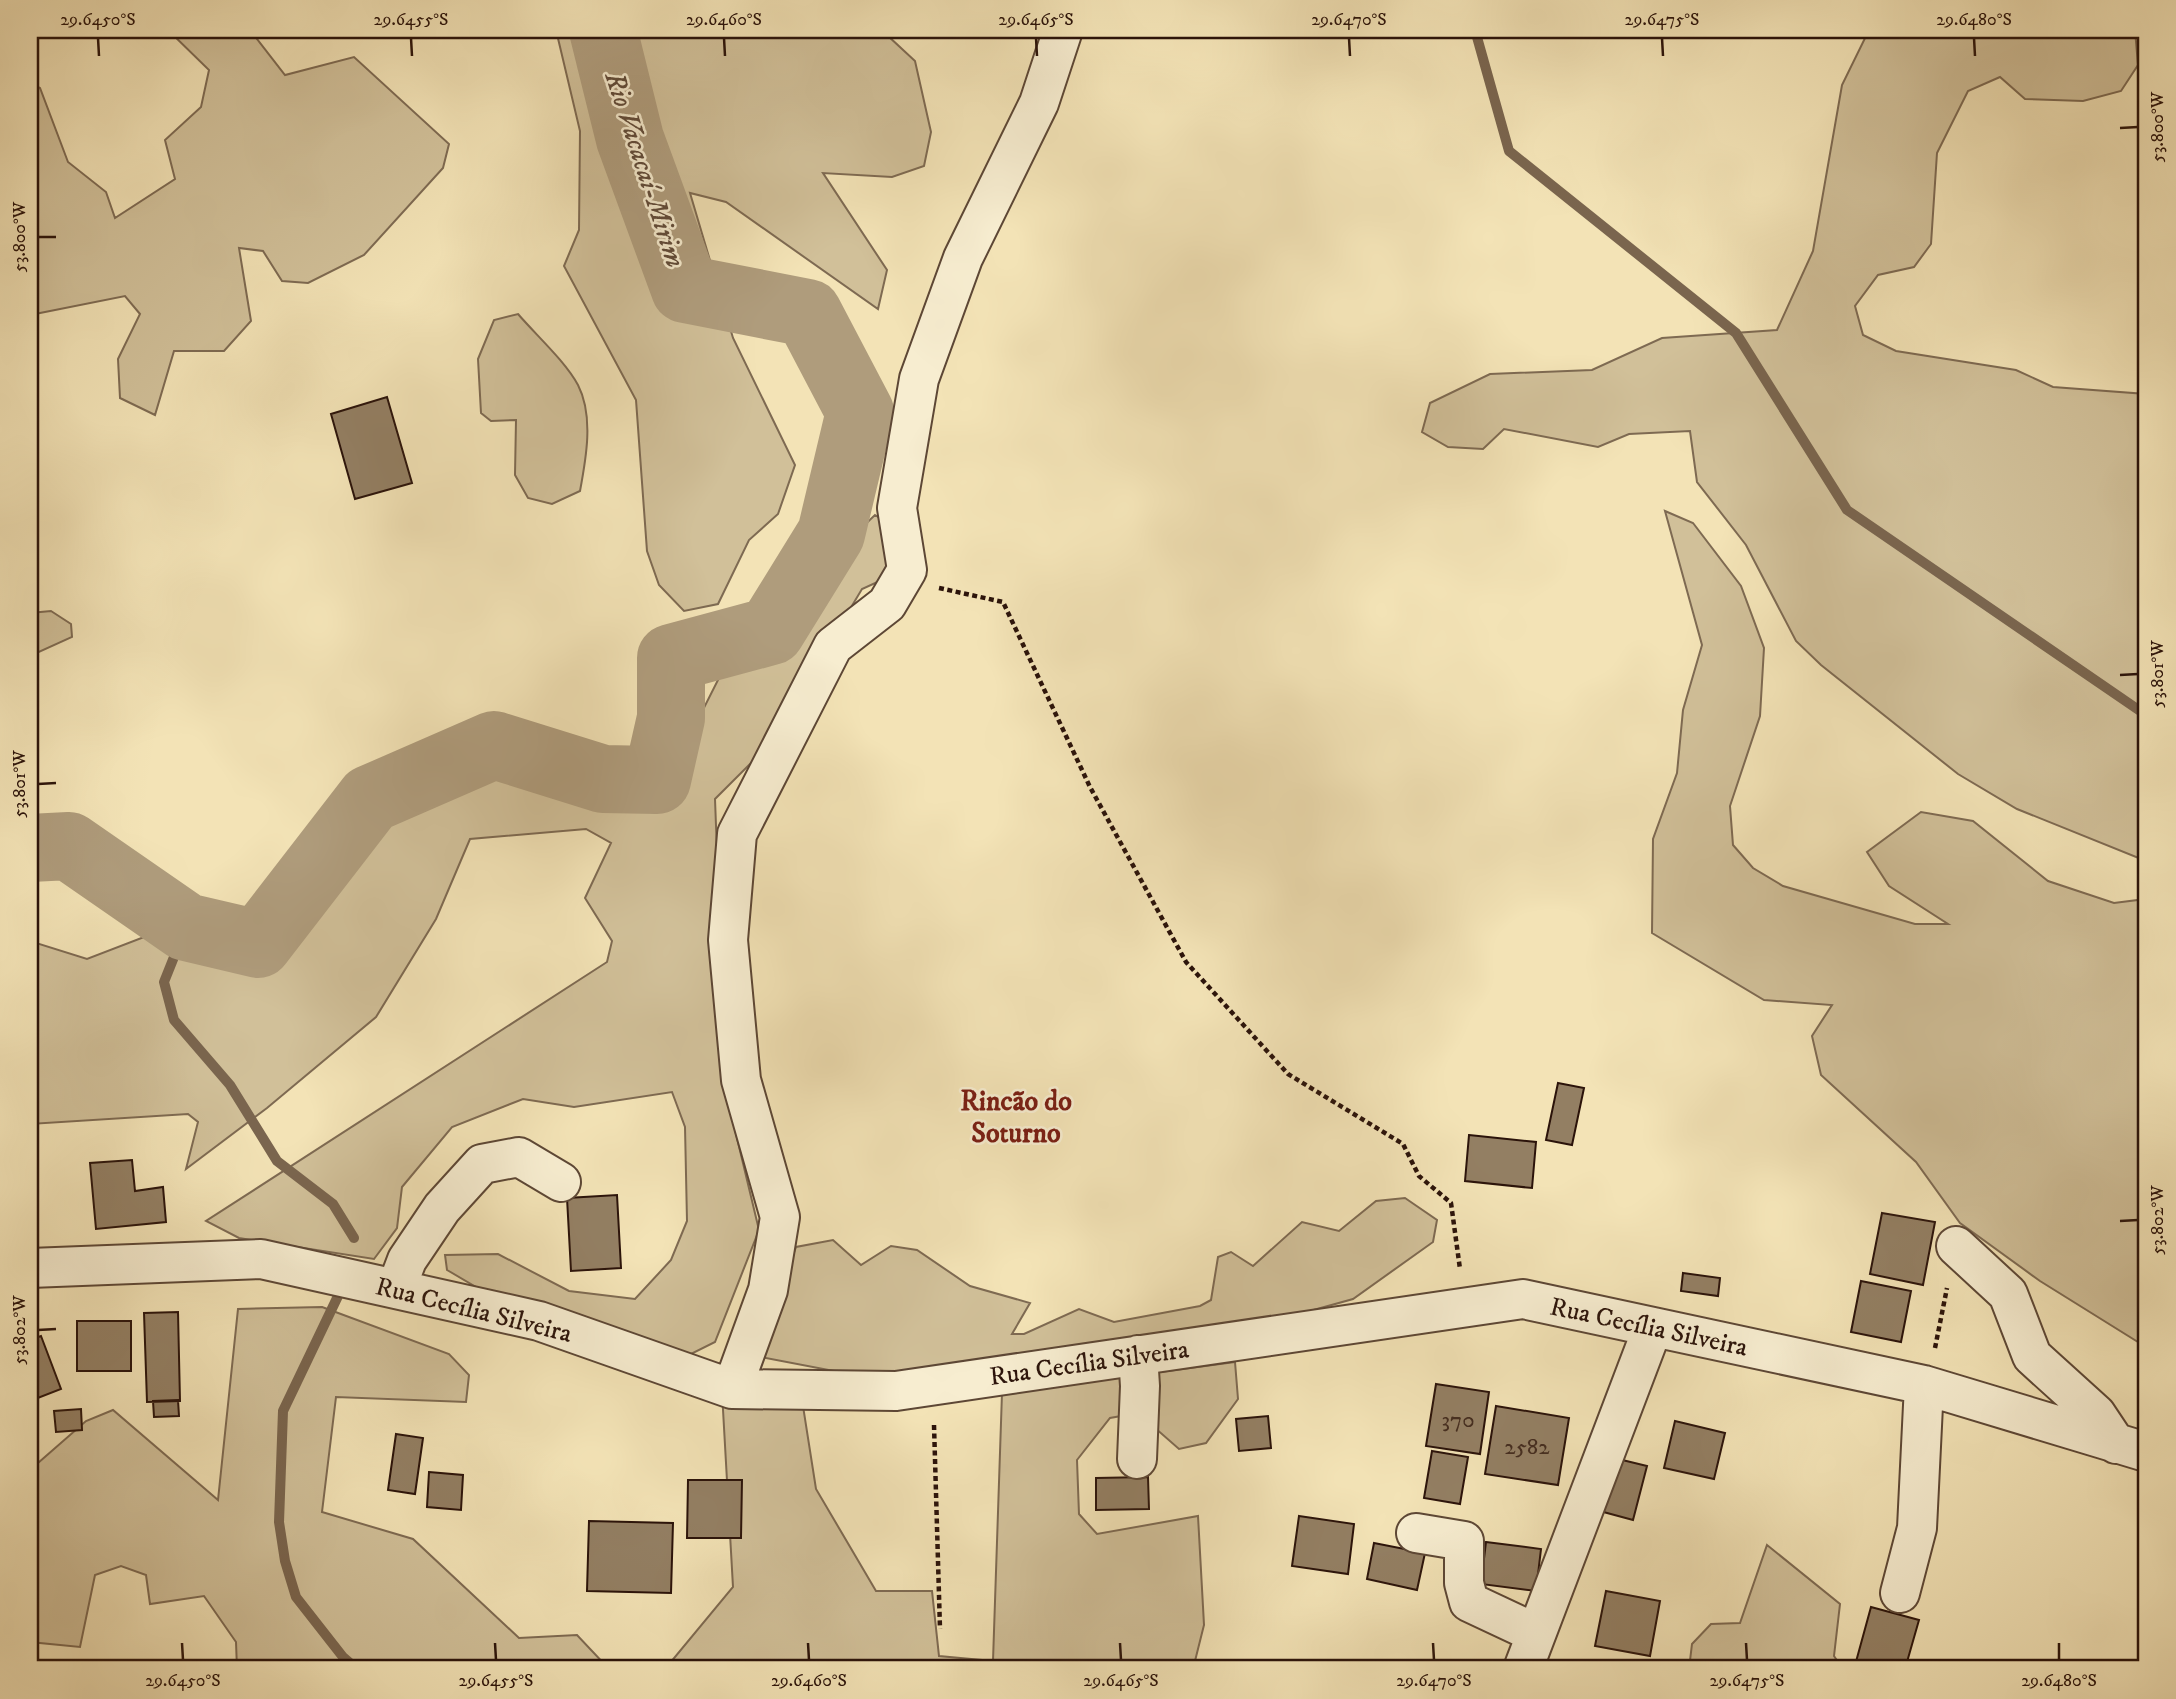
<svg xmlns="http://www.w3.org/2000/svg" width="2176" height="1699" font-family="'IM FELL DW Pica',serif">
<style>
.green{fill:#d1c099;stroke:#7e6a52;stroke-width:2}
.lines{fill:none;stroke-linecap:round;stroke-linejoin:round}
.stream{stroke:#7a654e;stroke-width:10}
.river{stroke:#af9c7c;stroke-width:68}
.building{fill:#937f63;stroke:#2b130a;stroke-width:2}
.minor-casing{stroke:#5d4735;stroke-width:42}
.path{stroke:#2b130a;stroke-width:4.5;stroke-dasharray:5 3.5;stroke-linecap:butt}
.minor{stroke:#f7edd0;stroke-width:38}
.ticks{fill:none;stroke:#2b130a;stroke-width:2.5}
.labels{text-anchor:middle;stroke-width:5;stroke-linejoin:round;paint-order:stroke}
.number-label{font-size:23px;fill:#452e20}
.street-label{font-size:26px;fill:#2b130a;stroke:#f7edd0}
.water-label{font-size:28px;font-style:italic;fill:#604a38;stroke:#f7edd0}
.neighbourhood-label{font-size:28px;font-weight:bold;fill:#7a1f14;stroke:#f7edd0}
.neatline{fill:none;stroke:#2b130a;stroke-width:2.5}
.ticks-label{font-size:18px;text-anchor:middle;fill:#2b130a}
</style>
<rect width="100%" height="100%" fill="#f3e3b6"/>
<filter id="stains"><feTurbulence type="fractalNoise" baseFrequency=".00286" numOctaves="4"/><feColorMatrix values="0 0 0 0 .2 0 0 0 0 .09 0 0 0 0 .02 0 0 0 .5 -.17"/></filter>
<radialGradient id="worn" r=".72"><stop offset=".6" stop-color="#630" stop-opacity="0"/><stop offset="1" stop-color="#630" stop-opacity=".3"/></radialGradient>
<!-- green -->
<path class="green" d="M168,30H250L285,75L354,57L449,144L443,168L364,255L308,283L282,281L263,251L239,248L251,321L224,351H174L155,415L120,398L118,359L140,314L125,296L30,315V83L40,88L68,162L106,192L115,218L175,179L165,140L201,107L209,70Z
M556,30H866L888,36L915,61L931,132L924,166L892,177L823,173L887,270L878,309L726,202L690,193L733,338L795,465L778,514L749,540L718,604L684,611L659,585L647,551L636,400L564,266L579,230L580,131Z
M1869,30H2135L2138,65L2121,91L2083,101L2025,99L2000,77L1968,91L1937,153L1931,244L1914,267L1878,275L1855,306L1863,335L1896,351L2016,370L2053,387L2146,394V861L2017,809L1958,774L1821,665L1796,641L1746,545L1697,482L1690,431L1629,434L1598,447L1504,429L1483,449L1448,447L1422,432L1430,403L1490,374L1592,370L1662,338L1777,330L1813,251L1842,85Z
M518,314C536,335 565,361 578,385C594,416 586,459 580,491L552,504L528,498L515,475L516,420L491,421L481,413L478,359L494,320Z
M1665,511L1693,523L1741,586L1764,648L1760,716L1730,806L1733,845L1753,868L1783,886L1915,924H1948L1889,886L1867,852L1921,812L1973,821L2048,881L2114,903L2146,899V1347L2040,1281L1960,1223L1916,1162L1821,1075L1812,1036L1832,1005L1764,1000L1652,933L1653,839L1677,773L1683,710L1702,645Z
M875,515L892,526L895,574L862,589L768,746L715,799L726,1092L759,1230L715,1342L683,1358L505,1304L447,1270L445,1255L498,1254L569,1291L635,1299L671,1260L687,1221L685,1127L672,1092L574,1107L523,1099L452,1127L402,1187L397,1228L374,1259L239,1238L206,1221L607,962L612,941L585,898L611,843L586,829L470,839L436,919L376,1017L267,1108L186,1169L198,1122L188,1114L30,1124V941L87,959L144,937L218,942L260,957L348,843L413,796L477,768L608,796L659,797L725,666L785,645L857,532Z
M51,611L71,624L72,637L30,656V613Z
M1405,1198L1437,1220L1433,1242L1353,1299L1238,1331L961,1371L839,1372L756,1356L796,1247L833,1240L861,1265L891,1246L917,1250L970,1286L1030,1303L1012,1334H1024L1079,1309L1114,1322L1200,1306L1211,1300L1218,1257L1231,1252L1253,1266L1302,1222L1339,1231L1376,1201Z
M322,1307L449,1354L469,1375L466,1402L336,1397L322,1512L413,1539L519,1638L577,1635L609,1669H237L236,1642L204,1596L150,1604L146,1575L121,1566L95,1575L80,1647L30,1642V1470L86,1421L113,1410L218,1500L238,1309Z
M1235,1362L1238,1399L1206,1443L1179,1449L1138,1413L1110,1418L1077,1460L1079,1514L1097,1534L1198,1516L1204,1625L1193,1669H665L733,1587L722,1392L803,1406L816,1489L876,1591H932L939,1656L993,1661L1002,1393Z
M1767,1545L1840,1604L1834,1656L1843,1669H1689L1692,1644L1711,1624L1740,1623Z"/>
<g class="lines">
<!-- stream -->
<path class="stream" d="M1475,30L1509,151L1736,333L1847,510L2146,715
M186,927L164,982L174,1020L230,1085L277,1161L333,1204L354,1238
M338,1296L283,1411L279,1522L285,1561L296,1597L343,1657L357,1669"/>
<!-- river -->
<path class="river" d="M30,848L69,846L186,927L258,944L370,799L494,745L603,779L657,780L671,718V658L771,631L831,534L860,412L808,313L685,289L630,139L603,30"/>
</g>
<!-- building -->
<path class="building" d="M387,397L412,483L355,499L331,414Z
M1558,1083L1584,1088L1572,1145L1546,1140Z
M1469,1135L1536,1142L1532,1188L1465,1181Z
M132,1160L135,1191L163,1187L166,1222L96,1229L90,1163Z
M617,1195L621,1268L571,1271L567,1198Z
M1882,1213L1935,1222L1923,1285L1870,1274Z
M1683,1273L1720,1278L1718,1296L1681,1291Z
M1861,1281L1911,1291L1901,1342L1851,1332Z
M178,1312L180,1401L147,1402L144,1313Z
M77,1321H131V1371H77Z
M41,1336L61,1389L30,1401V1340Z
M1436,1384L1489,1392L1480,1454L1426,1446Z
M178,1400L179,1416L154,1417L153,1401Z
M1496,1406L1569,1418L1558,1485L1485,1474Z
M81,1409L82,1430L56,1432L54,1411Z
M1268,1416L1271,1448L1239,1451L1236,1419Z
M1675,1421L1725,1433L1714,1479L1664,1468Z
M396,1434L423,1438L415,1494L388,1490Z
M1432,1451L1468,1457L1460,1504L1424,1498Z
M1610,1457L1647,1466L1633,1520L1596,1510Z
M429,1472L463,1475L461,1510L427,1507Z
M1148,1477L1149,1509L1096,1510V1478Z
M688,1480H742L741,1538H687Z
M1299,1516L1354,1524L1348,1574L1292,1566Z
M589,1521L673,1523L671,1593L587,1591Z
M1486,1542L1541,1549L1536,1591L1481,1584Z
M1374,1543L1425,1553L1417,1590L1367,1579Z
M1606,1591L1660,1601L1650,1656L1595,1646Z
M1871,1607L1919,1620L1905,1669H1854Z"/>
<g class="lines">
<defs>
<path id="minor" d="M1956,1246L2008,1294L2032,1356L2096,1414L2116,1444
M30,1268L261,1259L539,1321L732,1389L896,1391L1523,1299L1924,1385L2146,1452
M396,1289L407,1260L442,1208L482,1164L519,1157L561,1182
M732,1389L768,1290L780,1217L741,1080L728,940L737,834L833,646L887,604L907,570L897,508L919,379L963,258L1039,103L1063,30
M1137,1459L1140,1386L1138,1355
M1416,1533L1464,1541V1583L1469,1602L1535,1633
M1900,1593L1917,1528L1924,1385
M1523,1669L1653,1327"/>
</defs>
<!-- minor casing -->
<use href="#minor" class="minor-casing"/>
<!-- path -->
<path class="path" d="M939,588L1003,602L1090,787L1186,962L1288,1074L1403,1144L1419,1176L1451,1203L1460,1269
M1935,1348L1947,1288
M934,1425L940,1629"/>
<!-- minor -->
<use href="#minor" class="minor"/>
</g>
<!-- ticks -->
<path class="ticks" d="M98,38L99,56M411,38L412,56M724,38L725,56M1036,38L1037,56M1349,38L1350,56M1662,38L1663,56M1974,38L1975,56M2120,128L2138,127M38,237H56M2120,675L2138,674M38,784L56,783M2120,1221L2138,1220M38,1330L56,1329M182,1643L183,1660M495,1643L496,1660M808,1643L809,1660M1120,1643L1121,1660M1433,1643L1434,1660M1746,1643L1747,1660M2059,1643V1660"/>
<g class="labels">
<!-- number labels -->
<g class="number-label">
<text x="1458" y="1427">370</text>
<text x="1527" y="1454">2582</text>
</g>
<!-- street labels -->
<g class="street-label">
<text transform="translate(474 1309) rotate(14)" y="9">Rua Cecília Silveira</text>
<text transform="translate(1649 1326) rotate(12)" y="9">Rua Cecília Silveira</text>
<text transform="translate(1089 1362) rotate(-8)" y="9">Rua Cecília Silveira</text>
</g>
<!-- water labels -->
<g class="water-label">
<text transform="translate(646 169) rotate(72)" y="10">Rio Vacacaí-Mirim</text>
</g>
<!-- neighbourhood labels -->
<g class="neighbourhood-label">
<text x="1016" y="1110">Rincão do<tspan x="1016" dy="32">Soturno</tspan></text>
</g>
</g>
<!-- margin -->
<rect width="2176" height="1699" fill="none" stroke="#f3e3b6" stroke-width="77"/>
<rect x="38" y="38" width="2100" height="1622" class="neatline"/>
<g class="ticks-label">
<text x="98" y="25">29.6450°S</text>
<text x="411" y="25">29.6455°S</text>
<text x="724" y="25">29.6460°S</text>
<text x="1036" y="25">29.6465°S</text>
<text x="1349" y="25">29.6470°S</text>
<text x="1662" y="25">29.6475°S</text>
<text x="1974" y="25">29.6480°S</text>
<text transform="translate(2157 127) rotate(-90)" y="6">53.800°W</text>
<text transform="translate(19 237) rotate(-90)" y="6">53.800°W</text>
<text transform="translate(2157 674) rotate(-90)" y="6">53.801°W</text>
<text transform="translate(19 784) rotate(-90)" y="6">53.801°W</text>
<text transform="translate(2157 1220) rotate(-90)" y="6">53.802°W</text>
<text transform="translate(19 1330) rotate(-90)" y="6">53.802°W</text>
<text x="183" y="1686">29.6450°S</text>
<text x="496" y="1686">29.6455°S</text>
<text x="809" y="1686">29.6460°S</text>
<text x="1121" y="1686">29.6465°S</text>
<text x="1434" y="1686">29.6470°S</text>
<text x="1747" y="1686">29.6475°S</text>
<text x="2059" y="1686">29.6480°S</text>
</g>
<rect width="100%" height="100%" filter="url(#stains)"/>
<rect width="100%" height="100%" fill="url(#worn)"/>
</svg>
